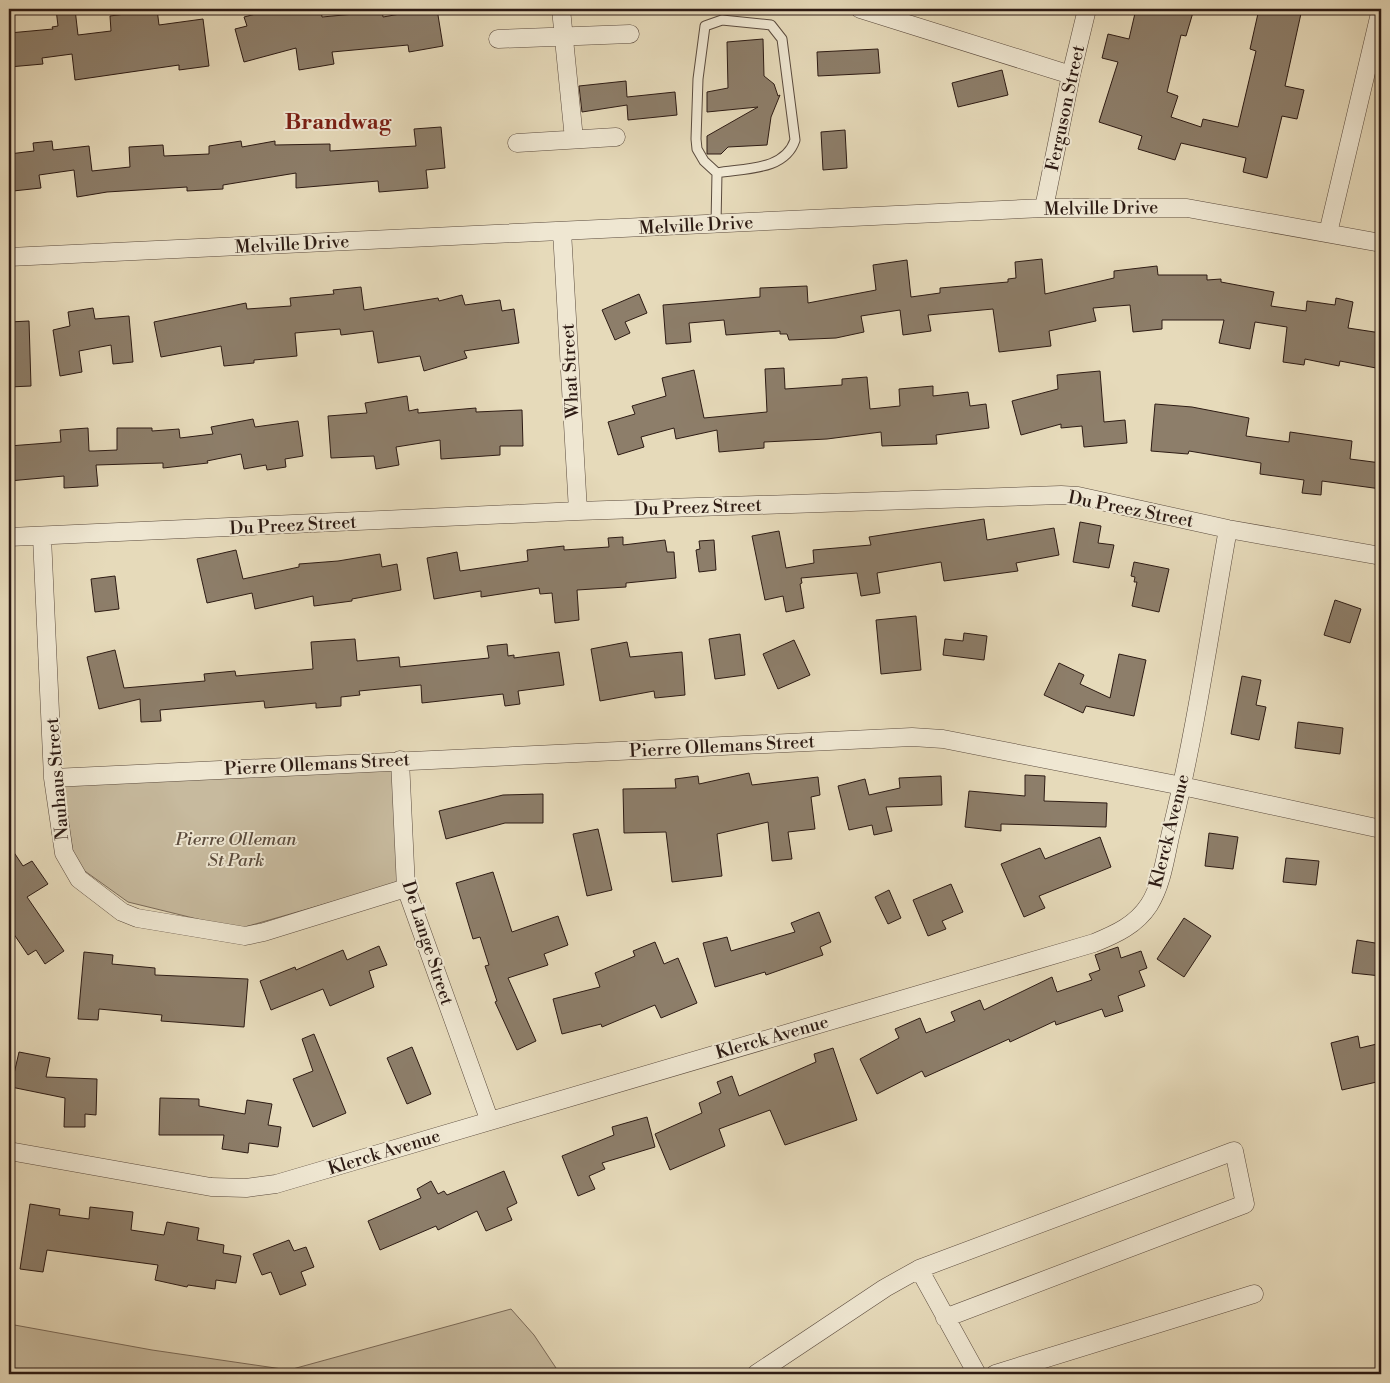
<svg xmlns="http://www.w3.org/2000/svg" width="1390" height="1383" font-family="'Libre Bodoni',serif">
<style>
.green{fill:#c7ba9e;stroke:#7a6a59}
.building{fill:#8d7e6a;stroke:#2d1b14}
.lines{fill:none;stroke-linecap:round;stroke-linejoin:round}
.lane-casing{stroke:#5b4b3e;stroke-width:11}
.street-casing{stroke:#5b4b3e;stroke-width:19}
.lane{stroke:#efe7d2;stroke-width:9}
.street{stroke:#efe7d2;stroke-width:18}
.labels{text-anchor:middle;stroke-width:4;stroke-linejoin:round;paint-order:stroke}
.street-label{font-size:18px;fill:#2d1b14;stroke:#efe7d2}
.park-label{font-size:18px;font-style:italic;fill:#5b4b3d;stroke:#efe7d2}
.district-label{font-size:22px;font-weight:bold;fill:#7a1f14;stroke:#efe7d2}
</style>
<rect width="100%" height="100%" fill="#e6daba"/>
<filter id="stains"><feTurbulence type="fractalNoise" baseFrequency=".004" numOctaves="4"/><feColorMatrix values="0 0 0 0 .2 0 0 0 0 .09 0 0 0 0 .02 0 0 0 .5 -.17"/></filter>
<radialGradient id="worn" r=".72"><stop offset=".6" stop-color="#630" stop-opacity="0"/><stop offset="1" stop-color="#630" stop-opacity=".3"/></radialGradient>
<!-- green -->
<path class="green" d="M394,762L398,883L238,929L128,902L75,864L60,778Z
M511,1309L534,1335L560,1374H9V1324L152,1350L289,1370Z"/>
<!-- building -->
<path class="building" d="M56,9H75L78,35L111,31L110,16L133,13V9H157L159,25L203,19L209,66L179,70V65L75,80L72,54L42,58L43,64L9,67V33L53,29L52,27L58,26Z
M304,9H321L322,17L365,13L364,9H382L383,17L417,11V9H437L443,46L409,52L408,45L332,52L334,64L299,70L296,48L244,62L235,29L247,26L244,17L271,10L272,14Z
M1136,9H1194L1186,36L1181,35L1167,92L1178,96L1171,117L1201,127L1203,119L1238,127L1256,51L1250,49L1259,9H1302L1285,86L1304,90L1297,119L1282,116L1267,178L1243,172L1246,158L1181,143L1175,160L1138,149L1142,136L1099,122L1118,62L1102,58L1108,34L1129,39Z
M763,39L764,76L774,84L778,96L780,95L771,117L767,145L728,147L721,154H707V136L758,107L707,112V92L728,88L727,42Z
M878,49L880,73L818,76L817,52Z
M1002,70L1008,95L958,107L952,83Z
M626,81L627,97L675,92L677,115L628,120L627,105L582,112L579,86Z
M441,127L445,168L426,170L428,188L379,192L378,181L296,188V173L223,185V189L187,191V187L107,192L77,197L74,170L39,175L41,188L13,191L9,159V154L34,151L33,143L52,141L53,150L89,146L92,171L130,167L129,147L163,145L164,156L209,154V146L241,141L242,147L275,141V145L330,144V151L416,146L414,129Z
M845,130L847,168L823,170L821,132Z
M1042,259L1045,294L1114,278V271L1157,266L1158,275H1207V280L1221,279V282L1274,292L1271,306L1306,311L1307,301L1335,305L1336,298L1353,302L1348,328L1381,333L1376,368L1340,361L1339,366L1305,359L1304,365L1283,362L1287,327L1255,322L1250,349L1219,343L1224,320H1162V329L1133,332L1130,305L1093,308L1096,321L1049,331L1051,346L999,352L993,309L928,315L931,331L903,335L900,310L861,316L864,332L836,338L789,340L787,334H780V331L726,335L724,320L689,323L691,342L666,344L663,305L760,297V288L807,286L808,303L876,290L873,265L907,260L911,297L940,293V288L1008,282V279L1016,278L1015,262Z
M361,287L364,310L438,298L439,301L462,295L465,305L500,300L502,311L514,309L519,343L464,351L467,358L424,371L420,356L378,363L373,331L341,335L340,329L295,333L297,356L254,360V363L224,366L221,346L161,357L154,322L246,303L247,309L291,306L290,298L334,294L333,290Z
M639,294L647,313L625,322L630,333L615,340L602,310Z
M93,308L95,319L129,316L133,362L113,364L111,345L79,351L82,372L60,376L53,330L70,326L68,312Z
M29,321L31,386L9,387V322Z
M784,368L785,389L842,385V379L867,377L870,409L900,406L899,389L933,386V396L968,392L970,406L986,404L989,428L936,435L937,444L882,446L881,432L827,439L764,442V448L719,452L717,430L676,439L674,428L641,437L644,447L618,455L608,422L635,414L632,406L666,396L662,378L694,370L704,418L767,412L765,369Z
M1100,371L1104,422L1125,420L1127,443L1084,447L1082,426L1061,428V424L1021,435L1012,401L1058,389L1057,375Z
M407,396L409,411L418,409V413L476,408V412L522,410L523,446H500V455L441,459L440,440L396,447L399,465L376,469L374,456L331,458L328,416L367,413L365,403Z
M1155,404L1192,407L1249,418L1246,436L1289,442L1290,432L1352,441L1350,459L1381,463V489L1322,481L1321,495L1302,493L1304,480L1260,474L1261,463L1189,451L1188,454L1151,451Z
M253,419L255,427L298,421L303,456L285,459L286,467L267,470L266,465L244,469L241,454L207,461L208,463L163,468V463L96,465L98,486L64,488V476L9,481V446L61,442L60,430L88,428L89,451H94L117,450V428H152V431L179,429L180,438L213,434L211,427Z
M984,519L987,540L1054,528L1059,555L1016,563L1018,571L944,581L941,562L877,573L880,593L861,596L857,573L801,578L802,583L800,584L804,608L786,612L783,596L765,600L752,536L779,531L786,568L814,563L813,550L871,545L869,537Z
M1080,522L1101,526L1098,543L1114,545L1109,568L1073,562Z
M623,537V545L665,540L667,552H674L676,578L626,583V587L577,590L579,620L555,623L552,593L540,594L539,588L481,597V591L434,599L427,558L457,552L460,571L528,561L527,550L564,546V550L609,547L608,538Z
M714,540L716,570L699,572L696,550L700,549L699,541Z
M236,550L243,579L299,567V564L338,561L380,554L382,567L397,564L401,590L352,599V601L314,606L313,596L255,609L252,593L207,603L197,559Z
M1134,562L1169,569L1159,612L1132,606L1137,582H1134L1135,577L1131,576Z
M115,576L119,609L95,612L91,579Z
M1335,600L1361,609L1350,643L1324,635Z
M916,616L921,670L881,674L876,620Z
M964,633L987,636L984,660L943,655L945,639L963,641Z
M740,634L745,675L715,679L709,639Z
M355,639L357,661L399,657L400,667L489,658L487,646L507,644L508,656L514,655V658L559,652L564,685L518,691L520,704L505,706L503,694L422,703L421,685L359,691L360,695L341,697V706L316,708V703L265,708L264,701L160,710L161,721L141,722L140,699L99,709L87,657L115,650L124,688L205,681L204,674L235,671L236,676L313,669L311,642Z
M794,640L810,675L778,689L763,654Z
M627,642L630,657L682,652L685,695L655,698L654,691L600,701L591,649Z
M1119,654L1146,660L1134,716L1086,706L1083,713L1044,695L1059,663L1084,675L1080,684L1110,698Z
M1242,676L1261,680L1256,705L1266,707L1259,740L1231,734Z
M1298,722L1343,728L1340,754L1295,748Z
M749,773L752,785L818,777L820,795L811,797L815,829L788,832L792,859L772,861L768,822L717,834L722,876L672,882L666,832L624,833L623,789L676,788L675,779L698,776L699,784Z
M1025,775L1045,776L1044,801L1107,803L1106,827L1001,824V831L965,827L969,791L1025,796Z
M941,776L942,805L886,807L892,831L874,835L872,825L849,830L838,786L865,779L869,795L900,788L899,778Z
M543,794V823H505L446,839L439,811L503,795Z
M598,829L612,890L587,896L573,834Z
M1209,833L1238,837L1233,869L1205,866Z
M1100,837L1111,867L1039,896L1045,908L1024,917L1001,864L1040,848L1045,859Z
M9,845L23,866L32,861L48,884L27,897L64,951L45,964L36,950L28,955L9,927Z
M1286,858L1319,861L1316,885L1283,882Z
M493,872L512,932L558,916L568,945L544,954L548,965L508,978L536,1041L517,1050L495,1002L497,1001L485,966L489,965L480,937L473,939L456,883Z
M951,884L963,912L942,921L946,929L928,936L913,900Z
M889,890L901,918L888,924L875,897Z
M819,912L831,942L820,947L823,955L766,975L765,972L715,987L703,943L727,937L731,951L795,932L791,923Z
M1184,918L1211,936L1184,977L1157,959Z
M1357,940L1381,944V976L1352,973Z
M655,942L664,964L678,958L697,1003L661,1018L655,1005L602,1027L601,1024L562,1034L553,999L600,987L595,973L635,956L633,951Z
M379,946L387,965L369,971L374,987L330,1006L323,989L271,1010L260,981L295,967L296,970L343,950L347,960Z
M1118,947L1121,958L1141,951L1147,968L1139,971L1145,986L1118,996L1123,1011L1105,1017L1102,1009L1056,1025L1055,1021L1010,1042L1009,1039L925,1077L922,1071L877,1094L860,1059L899,1038L895,1029L920,1018L926,1033L955,1021L951,1012L980,1000L984,1010L1052,977L1057,992L1092,980L1089,974L1100,970L1095,955Z
M84,952L113,955L112,964L155,968V975L248,979L244,1027L161,1021L162,1015L99,1009L98,1020L78,1019Z
M314,1034L346,1113L313,1127L293,1079L313,1071L302,1039Z
M1358,1036L1360,1048L1381,1043V1081L1342,1090L1331,1043Z
M412,1047L431,1094L407,1104L387,1058Z
M833,1048L857,1120L785,1145L770,1110L719,1129L725,1146L670,1170L655,1134L702,1113L699,1103L721,1093L717,1082L732,1076L739,1096L816,1062L814,1054Z
M19,1052L50,1058L46,1077L97,1079L96,1115L85,1114V1127H64L65,1098L11,1087Z
M160,1098L199,1099V1106L245,1114L247,1100L272,1104L268,1125L281,1127L278,1147L249,1143L248,1153L222,1149L224,1135H159Z
M647,1117L655,1147L602,1163L605,1169L589,1176L595,1189L578,1196L562,1156L614,1135L612,1127Z
M504,1171L517,1203L507,1208L512,1220L486,1231L477,1211L438,1230L436,1226L380,1250L368,1221L421,1198L417,1189L431,1181L438,1194L444,1191L447,1195Z
M30,1204L60,1209L59,1215L89,1219L90,1207L133,1212L131,1230L164,1235L167,1222L199,1228L197,1240L224,1245L223,1253L241,1256L236,1283L216,1280L215,1289L188,1285L187,1287L155,1280L158,1265L47,1250L43,1272L20,1269Z
M289,1240L294,1251L306,1247L314,1267L301,1272L306,1285L280,1295L271,1272L262,1275L253,1254Z"/>
<g class="lines">
<defs>
<path id="lane" d="M716,224L717,173L704,161L697,149L696,139L698,79L705,26L722,20L771,25L782,39L795,140C785,171 744,168 717,173"/>
<path id="street" d="M561,9L574,139
M860,9L1071,75
M498,39L630,34
M517,143L616,137
M1044,208L1071,75L1087,9
M562,231L578,511
M1328,233L1381,9
M9,257L1044,208H1187L1381,243
M9,537L578,511L1061,495L1078,496L1228,529L1381,556
M42,537L53,778L64,853L79,879L122,912L137,918L245,936L264,932L406,888
M400,760L406,888L489,1119
M53,778L912,737L943,739L1182,786L1381,829
M9,1151L211,1187L246,1188L276,1184L1094,943C1116,934 1136,925 1149,905C1163,883 1166,852 1172,828C1196,730 1210,629 1228,529
M919,1269L977,1374
M756,1374L885,1288L919,1269L1234,1151L1245,1204L945,1318
M995,1374L1254,1294"/>
</defs>
<!-- lane casing -->
<use href="#lane" class="lane-casing"/>
<!-- street casing -->
<use href="#street" class="street-casing"/>
<!-- lane -->
<use href="#lane" class="lane"/>
<!-- street -->
<use href="#street" class="street"/>
</g>
<g class="labels">
<!-- street labels -->
<g class="street-label">
<text transform="translate(1065 108) rotate(-78)" y="6">Ferguson Street</text>
<text transform="translate(1101 208) rotate(-1)" y="6">Melville Drive</text>
<text transform="translate(696 225) rotate(-3)" y="6">Melville Drive</text>
<text transform="translate(292 244) rotate(-3)" y="6">Melville Drive</text>
<text transform="translate(570 371) rotate(-93)" y="6">What Street</text>
<text transform="translate(698 507) rotate(-2)" y="6">Du Preez Street</text>
<text transform="translate(1131 509) rotate(11)" y="6">Du Preez Street</text>
<text transform="translate(293 525) rotate(-3)" y="6">Du Preez Street</text>
<text transform="translate(722 746) rotate(-3)" y="6">Pierre Ollemans Street</text>
<text transform="translate(317 764) rotate(-3)" y="6">Pierre Ollemans Street</text>
<text transform="translate(57 779) rotate(-95)" y="6">Nauhaus Street</text>
<text transform="translate(1169 831) rotate(-76)" y="6">Klerck Avenue</text>
<text transform="translate(428 943) rotate(72)" y="6">De Lange Street</text>
<text transform="translate(772 1037) rotate(-16)" y="6">Klerck Avenue</text>
<text transform="translate(384 1152) rotate(-17)" y="6">Klerck Avenue</text>
</g>
<!-- park labels -->
<g class="park-label">
<text x="236" y="845">Pierre Olleman<tspan x="236" dy="21">St Park</tspan></text>
</g>
<!-- district labels -->
<g class="district-label">
<text x="338" y="129">Brandwag</text>
</g>
</g>
<!-- margin -->
<rect width="1390" height="1383" fill="none" stroke="#e6daba" stroke-width="30"/>
<rect x="10" y="10" width="1370" height="1363" fill="none" stroke="#2d1b14" stroke-width="2.5"/>
<rect x="15" y="15" width="1360" height="1353" fill="none" stroke="#2d1b14"/>
<rect width="100%" height="100%" filter="url(#stains)"/>
<rect width="100%" height="100%" fill="url(#worn)"/>
</svg>
